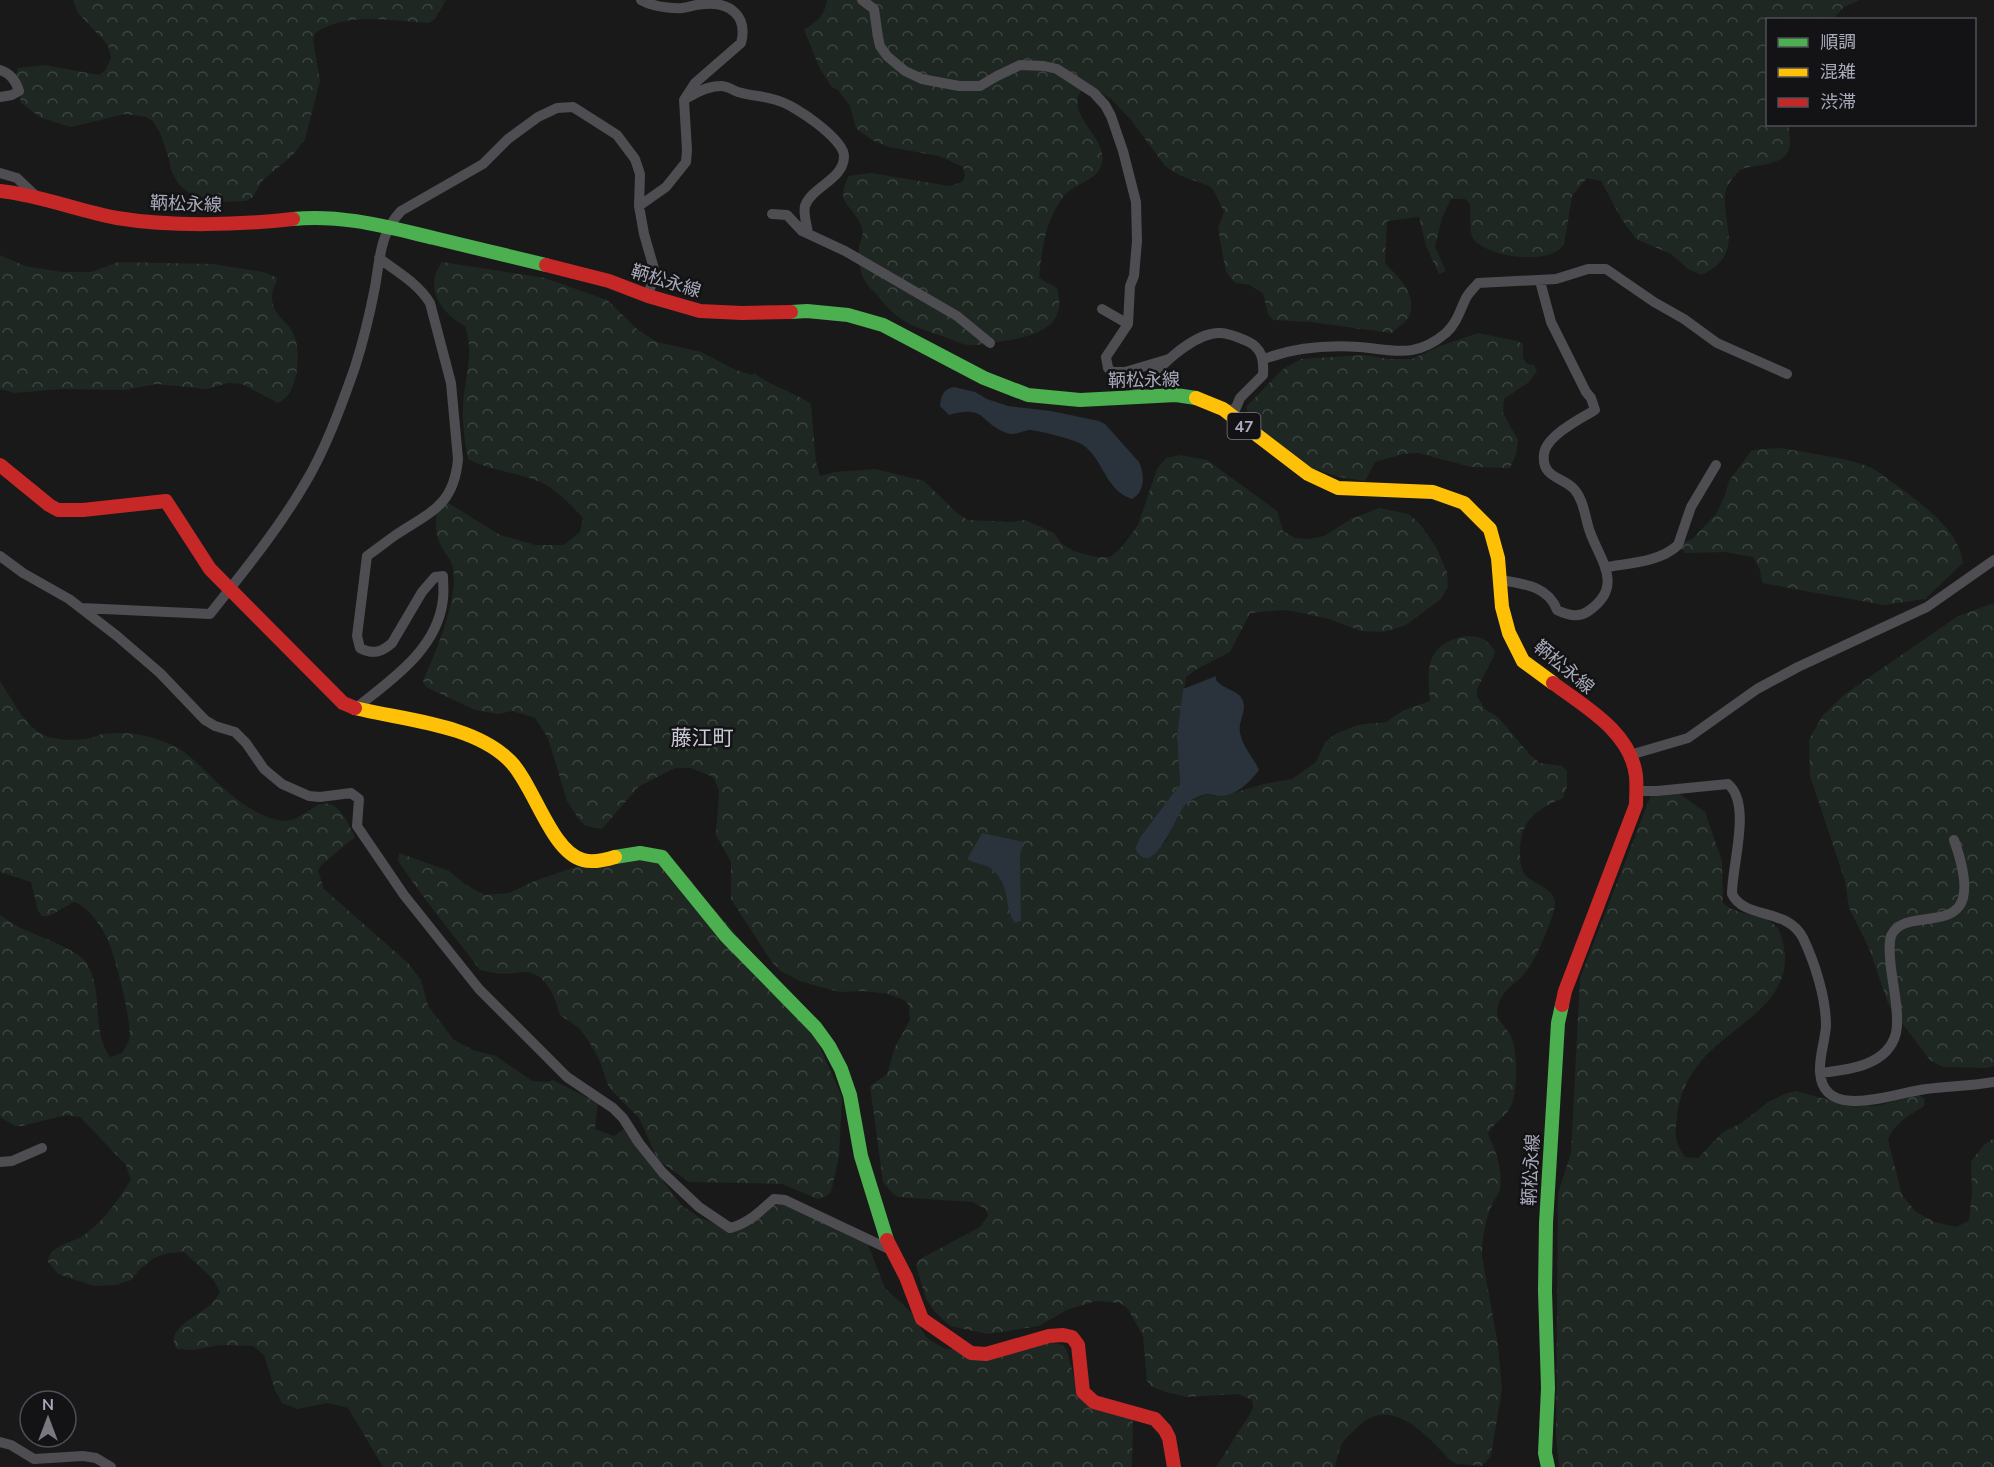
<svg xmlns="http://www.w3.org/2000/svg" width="1994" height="1467" font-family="'Nunito Sans','Noto Sans JP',sans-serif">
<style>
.forest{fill:url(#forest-crowns)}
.water{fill:#2a323c}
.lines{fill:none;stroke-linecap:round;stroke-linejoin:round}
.street{stroke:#4d4d52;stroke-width:10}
.fast{stroke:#4caf50;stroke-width:14}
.slow{stroke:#ffc107;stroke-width:14}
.jam{stroke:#c62828;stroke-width:14}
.labels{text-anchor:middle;stroke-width:5;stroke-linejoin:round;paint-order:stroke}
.shield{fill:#131315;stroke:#7c7d89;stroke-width:1.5}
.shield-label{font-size:16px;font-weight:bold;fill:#a9abbb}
.street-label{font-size:18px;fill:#a9abbb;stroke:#131315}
.quarter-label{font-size:21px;fill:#cacbd7;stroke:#131315}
</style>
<defs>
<pattern id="forest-crowns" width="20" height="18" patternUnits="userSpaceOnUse" patternTransform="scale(1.5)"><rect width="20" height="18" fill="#1e2721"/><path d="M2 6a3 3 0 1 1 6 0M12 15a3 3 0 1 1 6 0" fill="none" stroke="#3c443f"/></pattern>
</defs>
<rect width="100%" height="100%" fill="#191919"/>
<!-- forest -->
<path class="forest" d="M73,0H446L435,19L429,23C393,21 346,11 315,33L313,40L320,81L305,139L292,156L263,180L252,198L246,201L224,202L195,197L183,188L178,183L171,170L169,159L160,133L153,121L146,117L125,114L71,127L41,118L21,103L16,74L18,68L45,65L99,75L105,71L111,58L108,45L78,13Z
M827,0H1860L1844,7L1833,19L1768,20V124L1788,125C1795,156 1785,161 1756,166C1752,167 1746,167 1742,169C1738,171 1732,179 1730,182C1711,209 1754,252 1701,275L1688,269L1671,254L1636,239L1622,220L1601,181L1587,178L1572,196L1564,245C1549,265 1492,258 1475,241C1468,234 1471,214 1470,204L1465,199H1451L1442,218L1435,247L1446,271L1439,274L1426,246L1419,217L1387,221L1385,263C1398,277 1418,294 1409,316C1406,322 1397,328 1392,333L1310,322L1273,320L1268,314L1263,293L1250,285L1235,283L1226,272L1218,228L1224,212L1214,191L1209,186L1179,175L1165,166L1131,120L1111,99L1087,84C1057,112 1108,134 1102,163C1098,181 1075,183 1065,195C1045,219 1042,249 1039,278L1057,288C1069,330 1031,337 998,342C989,343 980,346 971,345C962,345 953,340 945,337C912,326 899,323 877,295C872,290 866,284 863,277C859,269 858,255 859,246C861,239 864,235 862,228C854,204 833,206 849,176L871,173L949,186L962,182L965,175L963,167L939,156L888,147L874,141L862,133L856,128L850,106L838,90L832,87L820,69L804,30C818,20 824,17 827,0Z
M0,255L25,266L61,272H91L118,262L213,264L263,272L278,278C274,287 270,295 273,305C276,316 287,322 292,331C301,346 299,379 289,394C286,398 282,401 278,403L242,384L228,383L207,389L156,384L125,390L60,389L15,393L0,389Z
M442,262L545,278L607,300L638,330L657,342L701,352L736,370L752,375L754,373C772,387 793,391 811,404L816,462L820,476L835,472L875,469L924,481L957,513L968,520L1010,522L1025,520L1054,533L1062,544L1074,551L1096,557H1110L1121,548L1138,525L1157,469L1166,458L1180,455L1207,460L1277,511L1283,531L1295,538L1309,539L1324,536L1351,519L1379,508L1409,514L1420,524L1436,547L1447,572L1448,587L1441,599L1406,625L1384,632L1361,631L1329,619L1297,612L1283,610L1250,613L1230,652L1197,669L1186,677L1177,736L1180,784L1141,836L1151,857L1166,841L1182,807L1187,802L1208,794L1222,796L1264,784L1292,779L1316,762L1325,742L1337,733L1358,725L1386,722L1404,710L1430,701C1429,687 1426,667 1434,654C1443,639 1469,631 1485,640C1488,642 1492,647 1495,650L1494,656L1477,689V696L1485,709L1498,717L1530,755L1540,763L1562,766L1567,771V786L1563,798C1537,809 1520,820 1520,851C1520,857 1520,867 1524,873C1531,884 1556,888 1555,904C1554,917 1537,956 1529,968C1519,983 1504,986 1498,1006C1494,1018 1504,1025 1510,1034C1518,1048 1518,1092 1511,1106C1506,1117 1493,1123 1488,1134C1496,1151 1503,1170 1500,1189C1499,1194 1494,1200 1492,1205C1485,1220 1482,1239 1482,1256L1498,1345L1502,1389L1491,1456L1482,1466L1457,1464L1451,1461C1429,1438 1393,1395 1360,1425C1341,1442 1341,1442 1335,1467H1216L1250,1414L1253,1407L1252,1400L1237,1394L1186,1397L1166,1392L1152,1387L1147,1381L1143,1336L1128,1309L1120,1303L1096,1301L1067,1310L1039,1326L988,1334L950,1326L934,1311L926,1299L916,1265L920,1259L980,1227L988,1216L986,1209L972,1202L898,1197L892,1193L883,1182L870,1086L887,1074L895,1047L910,1020L909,1005L904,1000L888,994L863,991L840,992L802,982L782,972L771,961L731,899V862L716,835L719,790L713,777L691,768H675L638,787L602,829L586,826L580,821L567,801L548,738L535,718L513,711L498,714L475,710L426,687L423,681C436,652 461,594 452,564C449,557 443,551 440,544C434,530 436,517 438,502L444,501L450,504L500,535L536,545H564L580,532L583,518C571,505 556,489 540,482C517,472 491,471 468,459C465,442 462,424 463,407C464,378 475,355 465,326C441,313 423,288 442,262Z
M1478,333L1517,341L1523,344V358L1527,364L1534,365L1537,371L1529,382L1504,399L1503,413L1518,440L1516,454L1510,468L1471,467L1418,453L1403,454L1375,462L1365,481L1339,477L1309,467L1253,428L1246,407L1282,370L1301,359L1364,355L1388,359H1412L1440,346Z
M1781,448C1806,453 1850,458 1872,468C1880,472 1887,479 1895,484C1919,502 1960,530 1963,563L1925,599L1884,605L1762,583L1760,570L1753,557L1724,552L1685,553L1679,544L1692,539L1716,514L1725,495L1729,481L1752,450Z
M1994,603V1066L1987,1068L1943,1067L1930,1060L1889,1006L1869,948L1849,908L1845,881L1810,776L1809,740L1823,715L1845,694L1958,616Z
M0,681C11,698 21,719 38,732C51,741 76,741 91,738C95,737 100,734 104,734C130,730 161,737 183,751C190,756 197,763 203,769C224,789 249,814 278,820C310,828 325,768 355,837L321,865L318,871L324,889L408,963L421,980L428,1006L454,1040L473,1050L496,1056L532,1081L547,1082L553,1080L598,1103L595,1129L614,1136L624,1129L682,1206L699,1217L724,1228L761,1208L783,1204L867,1242L885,1288L912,1313L926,1337L945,1349H994L1043,1341L1063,1345L1067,1351L1078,1392L1133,1419L1132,1467H383L348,1408L328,1403L297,1409L282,1403L275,1390L264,1355L253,1346L221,1345L192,1350L177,1349C163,1329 199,1316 211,1304C214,1301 217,1296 220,1292L213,1279L184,1252L168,1253L154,1258L141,1268L131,1280L116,1285L94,1286L58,1274L48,1262C49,1244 72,1244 84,1235C105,1220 117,1201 131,1180L126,1165L80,1117L66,1115L22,1126H15L0,1117V915C5,918 10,922 15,925C33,935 78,948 87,964C104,992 91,1031 110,1057L122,1053C124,1049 128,1044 129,1040C133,1023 115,957 108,940C101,926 89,907 74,902L49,916H42L38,911L31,882L0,872Z
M1658,793L1680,794L1705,812L1722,861L1723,903C1737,917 1763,912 1777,927C1781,932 1783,942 1784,948C1794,1002 1731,1026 1702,1060C1687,1078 1679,1095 1677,1118C1675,1136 1674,1141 1685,1157L1698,1158L1723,1132L1743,1122L1768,1102L1787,1093L1796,1091L1847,1105L1876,1106L1919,1095L1925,1099L1924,1106C1910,1115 1894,1123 1888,1140L1902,1195L1916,1212L1935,1222L1956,1227L1969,1221L1972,1192L1971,1161L1985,1144L1994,1138V1467H1559L1556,1435L1558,1193L1571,1153L1580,978L1651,795Z
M399,853L449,871L466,885L485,895L509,893L537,880L608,856H624L659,863L674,868L692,881L699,893L730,927L814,1034L842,1097L839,1157L831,1192L825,1197L818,1199L782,1184L689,1182L658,1160L639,1118L609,1088L599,1059L588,1040L579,1028L560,1015C555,997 546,971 523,972C516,972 510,974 504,974C496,974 488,971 480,970C452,933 423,898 398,861Z"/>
<!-- water -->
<path class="water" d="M954,387L975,392L987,399L1008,406L1051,411L1099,421L1105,424L1139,462C1145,475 1145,492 1132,499C1105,490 1104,460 1083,445C1076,440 1038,430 1029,430C1021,431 1015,436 1007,433C979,423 987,404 949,415L940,406C941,396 943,389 954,387Z
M1216,676V680C1223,689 1239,691 1242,699C1248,710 1238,720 1240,732C1242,747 1253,756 1259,770C1250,782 1237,795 1221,796C1217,796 1212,794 1207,794C1201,795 1190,800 1186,804C1177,811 1153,885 1135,848L1141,836L1180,784L1177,736L1183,689Z
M982,833L1024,842L1020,855L1021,921L1015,923C1003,907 1012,888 993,870C986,863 975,865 967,859Z"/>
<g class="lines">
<!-- street -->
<path class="street" d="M862,0L874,9L878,37L880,46L887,56L905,71L922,79L959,86H980L997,76L1020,65L1044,66L1057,69L1094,93L1105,105L1111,116L1123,151L1136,202L1137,241L1134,276L1130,286L1128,324L1106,357L1108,368L1112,372H1125L1169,359
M0,70C10,73 16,81 19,91L12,95L0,97
M687,98C697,92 708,86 721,86C728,86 732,90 738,92C751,96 766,96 779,101C794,105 844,139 844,156C844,180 812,186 805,206C803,214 807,225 808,233
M0,173L17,178L37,197
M639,206L666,187L686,162L687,150L684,100L695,83L741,43C748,17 731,2 705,4C697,4 690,7 682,8C670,9 652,6 641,0
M772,214L787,215L802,231L845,251L957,316L990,343
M1102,309L1128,324
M1264,359C1293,348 1328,345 1359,347C1395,350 1415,359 1446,333C1457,323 1460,310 1466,298C1469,292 1474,288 1478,283L1556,279L1588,269H1606L1654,302L1684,319L1717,343L1787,374
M1131,396C1151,377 1183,340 1211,334C1224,331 1235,336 1247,341C1262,348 1264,359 1263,375L1240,398L1235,410L1223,409
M0,556L23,573L69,599L117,636L160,673L205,720L215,726L235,732L246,743L264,769L282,784L309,796L320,797L351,793L359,799L357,826L404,895L479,989L567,1077L613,1108L623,1118L639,1143L663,1173L699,1207L730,1228C748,1224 760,1211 774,1199L785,1200L891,1250
M1607,567C1630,563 1660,562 1678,545L1691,507L1716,465
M1501,580C1524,584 1548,586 1557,610C1567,615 1578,618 1587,612C1625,587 1601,562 1590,532C1585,518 1584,500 1574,489C1563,477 1541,478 1544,454C1546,436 1581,418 1595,410L1591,398L1586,392L1551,322L1540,281
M82,608L210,614C243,572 277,531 304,485C325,451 342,404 355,367C363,342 370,313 375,287C380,258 380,233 401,211L483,164L508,139L538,117L557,108L573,107L617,135L635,159L640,174L639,206L644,234L655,272L648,296
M356,708C391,680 438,649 443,599C444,592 443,584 443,576L435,577L422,592L392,643C382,652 373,655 360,648L357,636L367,556C377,549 387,541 397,534C431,512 454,505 458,459L451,383L430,303C418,283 397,272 379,258
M1630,755L1688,738L1757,689L1798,667L1927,607L1994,560
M1637,791H1657L1728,784C1752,804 1732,864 1732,894C1745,920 1787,907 1803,938C1815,963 1826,998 1826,1026C1825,1041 1819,1057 1820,1072C1823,1123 1898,1092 1926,1089C1948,1086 1972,1086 1994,1082
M1820,1073C1847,1070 1888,1066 1896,1033C1900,1016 1893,986 1891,968C1890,959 1888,946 1891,936C1907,899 1994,952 1954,840
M0,1162L12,1161L42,1148
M0,1442L11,1445L34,1459L83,1456L96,1458L111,1467"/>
<!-- fast -->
<path class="fast" d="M293,219C342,214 387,227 434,238C471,247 509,256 546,265
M791,312L807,311L848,315L883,325L984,378L1028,395L1080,400L1176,395L1196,398
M615,857L640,853L662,857L726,936L816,1028L829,1046L841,1069L850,1095L861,1156L887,1240
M1548,1467L1545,1453L1548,1388L1545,1291L1546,1223L1558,1023L1562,1005"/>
<!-- slow -->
<path class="slow" d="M1196,398L1223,409L1308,474L1338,488L1433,492L1464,503L1490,529L1498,558L1502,607L1509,633L1523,661L1553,683
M355,708C403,720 474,724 510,761C534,785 551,852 583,860C593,863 605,860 615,857"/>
<!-- jam -->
<path class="jam" d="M0,191C40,195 78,211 117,218C172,227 239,225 293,219
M546,265L609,281L648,296L700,311L742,313L791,312
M0,465L49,505L58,510H83L166,501L210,569L343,703L355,708
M1553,683C1585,707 1631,732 1636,776C1637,786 1636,796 1636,805L1565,991L1562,1005
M887,1240L906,1277L922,1319L971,1353L986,1354L1049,1336L1063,1335L1072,1337L1078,1345L1083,1392L1094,1402L1155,1419L1165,1430L1169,1438L1174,1467"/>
</g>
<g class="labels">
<!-- shield labels -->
<rect class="shield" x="1227.5" y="413" width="33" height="26" rx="4.5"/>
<g class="shield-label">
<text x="1244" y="432">47</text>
</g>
<!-- street labels -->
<g class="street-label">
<text transform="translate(186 204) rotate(2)" y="6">鞆松永線</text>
<text transform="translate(666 281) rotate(17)" y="6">鞆松永線</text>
<text transform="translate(1144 380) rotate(-1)" y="6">鞆松永線</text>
<text transform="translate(1564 667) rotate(40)" y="6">鞆松永線</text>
<text transform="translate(1531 1170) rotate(-87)" y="6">鞆松永線</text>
</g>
<!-- quarter labels -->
<g class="quarter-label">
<text x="702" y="745">藤江町</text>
</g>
</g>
<!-- legend -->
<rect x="1766" y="18" width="210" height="108" fill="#131315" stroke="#4f5057" stroke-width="1.5"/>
<rect x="1778" y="38" width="30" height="9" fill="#4caf50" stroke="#4f5057" stroke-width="1.5"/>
<text x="1820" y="48" font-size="18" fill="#a9abbb">順調</text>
<rect x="1778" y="68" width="30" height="9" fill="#ffc107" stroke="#4f5057" stroke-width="1.5"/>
<text x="1820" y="78" font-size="18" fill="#a9abbb">混雑</text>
<rect x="1778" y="98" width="30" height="9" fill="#c62828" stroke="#4f5057" stroke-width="1.5"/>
<text x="1820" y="108" font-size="18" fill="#a9abbb">渋滞</text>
<!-- north arrow -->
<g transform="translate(48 1419)"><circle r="28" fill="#131315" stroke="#4f5057" stroke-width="1.5"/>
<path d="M0-4.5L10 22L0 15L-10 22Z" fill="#777882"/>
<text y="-9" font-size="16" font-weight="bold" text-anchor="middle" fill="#a9abbb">N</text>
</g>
</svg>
